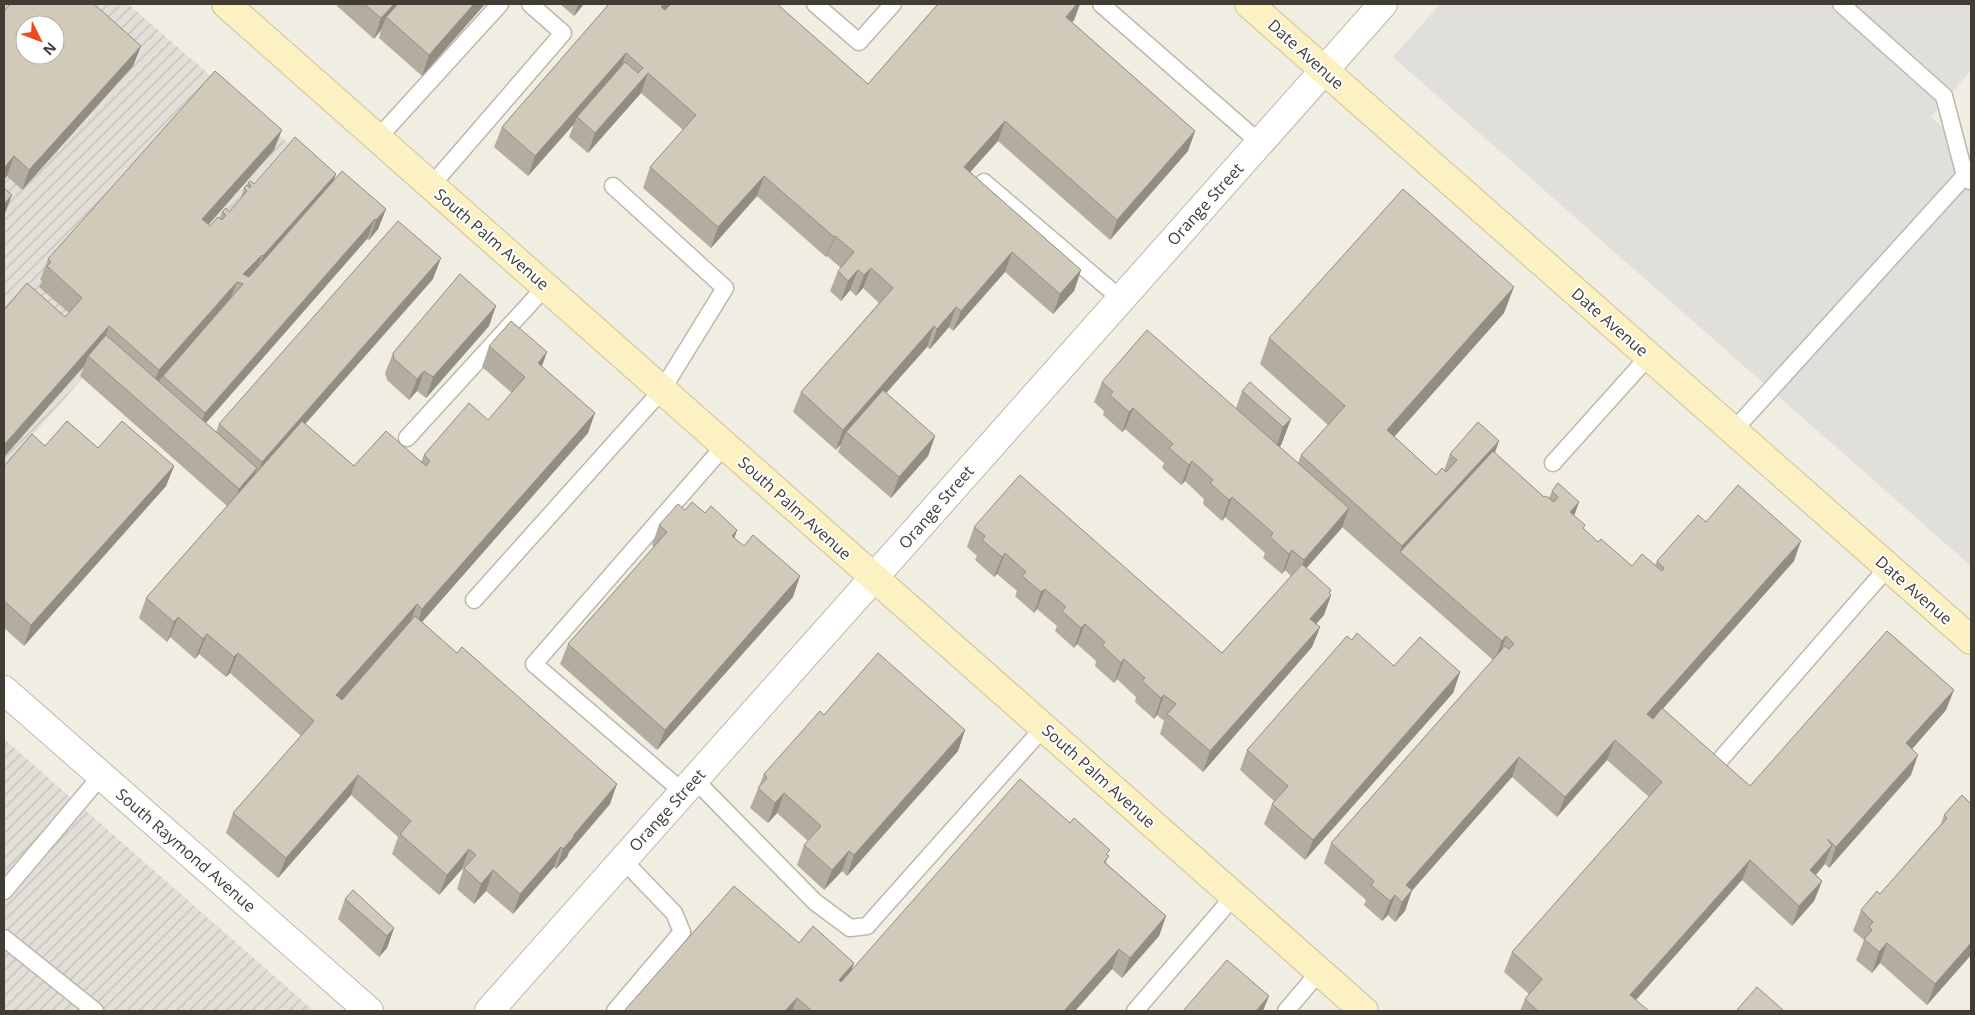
<svg xmlns="http://www.w3.org/2000/svg" width="1975" height="1015" font-family="'Open Sans',sans-serif">
<style>
.industrial{fill:url(#industrial-furrows);fill-rule:evenodd}
.parking{fill:#e1dfdb}
.lines{fill:none;stroke-linecap:round;stroke-linejoin:round}
.lane-casing{stroke:#beb8a9;stroke-width:19}
.street-casing{stroke:#beb8a9;stroke-width:30}
.secondary-casing{stroke:#cec295;stroke-width:30}
.lane{stroke:#fff;stroke-width:16}
.street{stroke:#fff;stroke-width:28}
.secondary{stroke:#fbf1c2;stroke-width:28}
.wall{fill:#b4ad9f}
.shaded-wall{fill:#928d82}
.building{fill:#d1c9b9;stroke:#928d82;fill-rule:evenodd}
.labels{text-anchor:middle;stroke-width:4;stroke-linejoin:round;paint-order:stroke}
.street-label{font-size:16px;fill:#423d34;stroke:#fff}
</style>
<defs>
<pattern id="industrial-furrows" width="10" height="10" patternUnits="userSpaceOnUse" patternTransform="scale(1.25)"><rect width="10" height="10" fill="#e2ded8"/><path d="M-1 1l2-2M0 10L10 0M9 11l2-2" fill="none" stroke="#c3bfba"/></pattern>
</defs>
<rect width="100%" height="100%" fill="#f0ede3"/>
<!-- industrial -->
<path class="industrial" d="M4,4H128L288,143L4,468ZM25,25H55V55H25Z
M4,739L314,1011H4Z"/>
<!-- parking -->
<path class="parking" d="M1440,4H1971V70L1931,117L1971,154V566L1393,57Z"/>
<g class="lines">
<defs>
<path id="lane" d="M815,4L859,42L893,4
M1101,4L1260,143
M1841,4L1944,96L1965,176L1970,181
M378,138L500,4
M984,182L1121,299
M431,186L563,33L530,4
M1733,431L1971,169
M407,438L546,286
M1553,463L1649,356
M474,600L662,390L725,288L613,186
M1720,760L1888,567
M695,780L815,902L850,928L867,926L1044,727
M683,792L534,664L725,445
M4,891L101,776
M4,938L95,1011
M615,1011L682,932L674,913L623,860
M1135,1011L1234,896
M1286,1011L1319,972"/>
<path id="street" d="M4,690L369,1011
M489,1011L1383,4"/>
<path id="secondary" d="M226,4L1364,1011
M1249,4L1971,640"/>
</defs>
<!-- lane casing -->
<use href="#lane" class="lane-casing"/>
<!-- street casing -->
<use href="#street" class="street-casing"/>
<!-- secondary casing -->
<use href="#secondary" class="secondary-casing"/>
<!-- lane -->
<use href="#lane" class="lane"/>
<!-- street -->
<use href="#street" class="street"/>
<!-- secondary -->
<use href="#secondary" class="secondary"/>
</g>
<!-- wall -->
<path class="wall" d="M337,4H485L422,76L379,38L381,30L374,39L337,6Z
M560,4H584L574,16Z
M609,4L868,84L938,4H1080L1074,20L1072,22L1195,131L1188,151L1110,240L998,141L970,172L1081,270L1074,291L1053,314L1005,272L953,331L949,327L930,349L927,347L886,393L935,436L928,456L891,498L838,452L841,444L836,450L793,412L801,392L879,303L863,288L856,296L850,290L841,301L830,291L838,271L841,268L827,256L826,257L757,196L711,248L643,188L650,167L683,130L641,93L588,153L569,137L574,124L528,176L494,147L502,127Z
M4,11L133,66L22,190L7,176Z
M274,150L208,225L210,226L220,218L222,212H229L240,200L244,188L247,185L248,183L333,182L386,209L378,229L369,240L367,239L206,423L216,432L219,424L433,279L305,424L354,466L421,462L424,455L488,420L512,393L482,367L489,346L542,367L588,433L422,622L610,804L569,852L567,857L556,869L554,867L513,914L486,891L474,904L457,889L463,870L462,869L439,895L392,854L398,837L351,795L278,878L226,833L233,813L301,736L230,673L226,677L199,654L195,659L170,637L167,642L139,618L146,598L227,506L80,376L84,366L4,457V310L65,317L69,313L39,287L42,281L40,280L48,259Z
M1504,313L1394,437L1436,475L1444,470L1450,454L1495,453L1544,497L1549,498L1552,491L1558,483L1574,516L1584,529L1598,542L1632,566L1655,565L1657,561L1706,522L1794,561L1663,709L1750,786L1946,710L1912,749L1911,775L1829,868L1825,864L1816,875L1822,881L1814,901L1792,926L1742,880L1636,1000L1649,1011H1520L1525,999L1529,994L1504,972L1512,952L1649,797L1607,760L1557,817L1512,777L1412,890L1405,911L1395,922L1388,915L1382,921L1364,905L1366,900L1324,863L1331,843L1493,660L1342,527L1306,568L1331,595L1324,615L1316,624L1320,627L1312,647L1203,772L1160,734L1164,721L1157,715L1154,719L1135,702L1136,697L1117,679L1114,683L1095,666L1096,661L1077,644L1074,648L1055,631L1057,626L1037,609L1034,613L1015,596L1017,591L997,574L994,577L975,560L977,556L967,547L974,527L1222,653L1291,576L1285,570L1282,574L1263,558L1265,553L1225,517L1222,521L1203,504L1204,499L1185,481L1181,485L1162,468L1164,463L1125,429L1122,432L1103,415L1104,411L1094,402L1102,382L1236,408L1242,391L1291,419L1281,445L1280,447L1298,463L1301,455L1328,425L1260,364L1269,338Z
M489,326L426,398L417,391L409,400L387,380L385,373L393,353Z
M45,446L98,448L174,466L166,486L24,646L4,628V466Z
M685,510L705,513L737,530L734,538L793,597L657,750L560,664L568,644L654,547L652,545L659,525Z
M1352,640L1394,666L1460,672L1453,693L1305,860L1264,824L1272,804L1274,801L1240,770L1247,750Z
M824,715L965,730L958,751L847,876L842,871L824,890L797,865L804,845L808,841L777,813L768,823L750,808L764,774Z
M1962,795L1971,955L1927,1005L1880,963L1872,973L1856,960L1864,940L1853,931L1861,910L1880,894L1941,824L1944,815Z
M1108,856L1106,863L1166,916L1159,936L1122,978L1112,969L1075,1011H624L799,943L854,963L851,970Z
M345,899L394,928L387,948L379,957L338,919Z"/>
<!-- shaded-wall -->
<path class="shaded-wall" d="M394,4H404L386,17L381,30L374,39L381,18Z
M474,4H485L422,76L429,55Z
M578,4H584L574,16Z
M664,4H675L654,27L661,7Z
M1077,4H1080L1074,20L1059,37L1066,17Z
M141,46L133,66L22,190L29,170Z
M626,53L619,73L577,117L574,124L528,176L535,156Z
M648,73L641,93L588,153L595,133Z
M1005,121L998,141L956,188L964,167Z
M282,130L274,150L195,240L202,219Z
M1195,131L1188,151L1110,240L1117,220Z
M14,156L7,176L4,180V168Z
M336,174L329,194L256,276L263,256Z
M764,176L757,196L711,248L718,227Z
M12,195L4,216V204Z
M386,209L378,229L369,240L376,220Z
M375,219L367,239L197,433L205,413Z
M835,236L827,256L826,257L834,237Z
M1012,252L1005,272L953,331L961,311Z
M262,255L255,275L243,284V274Z
M441,258L433,279L254,482L262,462Z
M871,268L863,288L856,296L864,275Z
M858,270L850,290L841,301L848,281Z
M1081,270L1074,291L1053,314L1060,294Z
M237,282L229,302L151,390L159,370Z
M1514,287L1504,313L1377,456L1387,430Z
M496,306L489,326L426,398L433,377Z
M956,307L949,327L930,349L937,329Z
M109,326L102,346L88,356L84,366L4,457V445Z
M934,326L927,347L849,435L846,432L841,444L836,450L843,430Z
M547,352L540,372L538,363Z
M424,371L417,391L409,400L417,379Z
M1133,408L1125,429L1122,432L1129,412Z
M595,413L588,433L415,630L422,609Z
M1291,419L1281,445L1274,453L1283,427Z
M935,436L928,456L891,498L899,477Z
M1499,441L1490,467L1400,552L1402,546Z
M1192,461L1185,481L1181,485L1189,465Z
M174,466L166,486L24,646L31,625Z
M257,468L250,488L231,509L239,489Z
M1232,497L1225,517L1222,521L1229,500Z
M1579,502L1572,522L1570,512Z
M1349,508L1342,528L1296,580L1304,560Z
M737,530L730,550L732,536Z
M1801,541L1794,561L1640,734L1647,714Z
M1292,550L1285,570L1282,574L1289,554Z
M1005,553L997,574L994,577L1002,557Z
M800,576L793,597L657,750L665,730Z
M1045,589L1037,609L1034,613L1041,592Z
M1331,590L1328,598L1331,595L1324,615L1303,639L1310,619Z
M417,604L409,625L329,716L336,695Z
M178,617L170,637L167,642L174,622Z
M1085,624L1077,644L1074,648L1081,628Z
M1320,627L1312,647L1203,772L1210,751Z
M207,634L199,654L195,659L203,639Z
M1506,636L1499,657L1494,662L1502,641Z
M238,653L230,673L226,677L234,657Z
M1124,659L1117,679L1114,683L1121,663Z
M1460,672L1453,693L1305,860L1313,840Z
M1954,690L1946,710L1899,764L1906,743Z
M1164,695L1157,715L1154,719L1161,698Z
M965,730L958,751L847,876L854,855Z
M1615,740L1607,760L1557,817L1565,797Z
M1918,755L1911,775L1829,868L1836,847Z
M1519,757L1512,777L1402,902L1406,885Z
M358,775L351,795L278,878L286,858Z
M617,784L610,804L569,852L567,857L556,869L563,849L573,836Z
M784,793L777,813L768,823L775,803Z
M1832,845L1824,865L1802,890L1810,870Z
M561,847L554,867L513,914L520,894Z
M469,849L462,869L439,895L447,875Z
M849,851L842,871L824,890L832,870Z
M1750,860L1742,880L1626,1011L1630,995Z
M493,870L486,891L474,904L481,884Z
M1822,881L1814,901L1792,926L1799,906Z
M1412,890L1405,911L1395,922L1402,902Z
M1395,895L1388,915L1382,921L1390,901Z
M1166,916L1159,936L1122,978L1130,958Z
M394,928L387,948L379,957L387,936Z
M1887,943L1880,963L1872,973L1879,952Z
M1971,943V955L1927,1005L1935,984Z
M1119,949L1112,969L1075,1011H1064Z
M854,963L847,983L832,1000L839,980Z
M1269,996L1263,1011H1256Z
M797,998L792,1011H785Z"/>
<!-- building -->
<path class="building" d="M10,4H94L141,46L29,170L14,156L4,168V11ZM25,25H55V55H25Z
M364,4H394L381,18Z
M398,4H474L429,55L386,17Z
M609,4H664L661,7L665,10L671,4H777L868,84L938,4H1077L1066,17L1195,131L1117,220L1005,121L964,167L1081,270L1060,294L1012,252L961,311L956,307L937,329L934,326L843,430L801,392L893,288L871,268L864,275L858,270L848,281L838,271L854,252L835,236L834,237L764,176L718,227L650,167L696,115L648,73L595,133L577,117L625,62L638,73L643,68L626,53L535,156L502,127Z
M215,71L282,130L202,219L210,226L218,217L222,220L226,215L222,212L226,208L229,212L247,191L244,188L247,185L250,188L251,186L248,183L251,181L254,184L295,137L336,174L263,256L262,255L243,274L249,277L342,171L386,209L376,220L375,219L205,413L163,376L243,284L237,282L159,370L109,326L4,445V310L27,283L65,317L82,298L47,266L51,262L48,259Z
M4,188L12,195L4,204Z
M1403,189L1514,287L1387,430L1436,475L1442,468L1446,472L1457,460L1450,454L1478,422L1499,441L1402,546L1301,455L1345,406L1269,338Z
M398,221L441,258L262,462L219,424Z
M460,274L496,306L433,377L424,371L417,379L394,359L393,353Z
M511,321L547,352L538,363L595,413L422,609L417,604L336,695L342,700L415,616L457,653L462,647L617,784L573,836L574,837L563,849L561,847L520,894L493,870L481,884L464,868L476,855L469,849L447,875L400,834L411,821L358,775L286,858L233,813L314,721L238,653L234,657L207,634L203,639L178,617L174,622L146,598L302,421L354,466L386,431L426,466L430,461L424,455L469,403L488,420L525,377L489,346Z
M1147,330L1349,508L1304,560L1292,550L1289,554L1270,537L1273,533L1232,497L1229,500L1210,483L1213,480L1192,461L1189,465L1169,448L1173,444L1133,408L1129,412L1110,395L1113,392L1102,382Z
M106,335L257,468L239,489L88,356Z
M1250,382L1291,419L1283,427L1242,391Z
M883,390L935,436L899,477L846,432Z
M67,421L98,448L122,421L174,466L31,625L4,601V466L32,434L45,446Z
M1493,451L1544,497L1546,496L1554,502L1558,497L1552,491L1558,483L1579,502L1570,512L1585,525L1583,528L1598,542L1601,539L1632,566L1642,554L1662,571L1664,568L1657,561L1698,515L1706,522L1738,485L1801,541L1647,714L1653,719L1662,708L1750,786L1887,631L1954,690L1906,743L1918,755L1836,847L1827,839L1832,845L1810,870L1822,881L1799,906L1750,860L1630,995L1649,1011H1538L1525,999L1542,979L1512,952L1662,782L1615,740L1565,797L1519,757L1406,885L1412,890L1402,902L1395,895L1390,901L1371,885L1374,881L1331,843L1505,646L1509,649L1514,644L1506,636L1502,641L1400,552Z
M1020,475L1222,653L1302,564L1331,590L1329,593L1331,595L1310,619L1320,627L1210,751L1167,714L1176,704L1164,695L1161,698L1142,681L1145,678L1124,659L1121,663L1102,645L1105,642L1085,624L1081,628L1062,611L1066,607L1045,589L1041,592L1022,576L1026,572L1005,553L1002,557L982,540L985,536L974,527Z
M692,502L705,513L711,506L737,530L732,536L744,546L753,535L800,576L665,730L568,644L667,532L659,525L678,504L685,510Z
M1357,633L1394,666L1420,637L1460,672L1313,840L1272,804L1288,786L1247,750L1347,636L1352,640Z
M878,653L965,730L854,855L849,851L832,870L804,845L821,826L784,793L775,803L758,788L767,778L764,774L820,711L824,715Z
M1020,779L1070,823L1074,818L1110,850L1106,854L1109,856L1104,862L1166,916L1130,958L1119,949L1064,1011H812L797,998L785,1011H624L734,886L799,943L813,926L854,963L839,980L841,982Z
M1962,795L1971,804V943L1935,984L1887,943L1879,952L1864,939L1872,930L1869,927L1873,922L1861,910L1877,891L1880,894L1947,818L1944,815Z
M353,890L394,928L387,936L345,899Z
M1227,960L1269,996L1256,1011H1183Z
M1757,987L1784,1011H1736Z"/>
<g class="labels">
<!-- street labels -->
<g class="street-label">
<text transform="translate(1306 54) rotate(42)" y="6">Date Avenue</text>
<text transform="translate(1205 204) rotate(-48)" y="6">Orange Street</text>
<text transform="translate(492 239) rotate(41)" y="6">South Palm Avenue</text>
<text transform="translate(1610 322) rotate(41)" y="6">Date Avenue</text>
<text transform="translate(936 507) rotate(-49)" y="6">Orange Street</text>
<text transform="translate(795 508) rotate(42)" y="6">South Palm Avenue</text>
<text transform="translate(1914 590) rotate(41)" y="6">Date Avenue</text>
<text transform="translate(1099 776) rotate(42)" y="6">South Palm Avenue</text>
<text transform="translate(667 810) rotate(-48)" y="6">Orange Street</text>
<text transform="translate(186 850) rotate(41)" y="6">South Raymond Avenue</text>
</g>
</g>
<!-- border -->
<rect width="1975" height="1015" fill="none" stroke="#423d34" stroke-width="10"/>
<!-- north arrow -->
<g transform="translate(40 40) rotate(132)"><circle r="24" fill="#ffffff" stroke="#b3b1ae"/>
<path d="M0-4L9 19L0 12L-9 19Z" fill="#ed4a1d"/>
<text y="-8" font-size="14" font-weight="bold" text-anchor="middle" fill="#423d34">N</text>
</g>
</svg>
